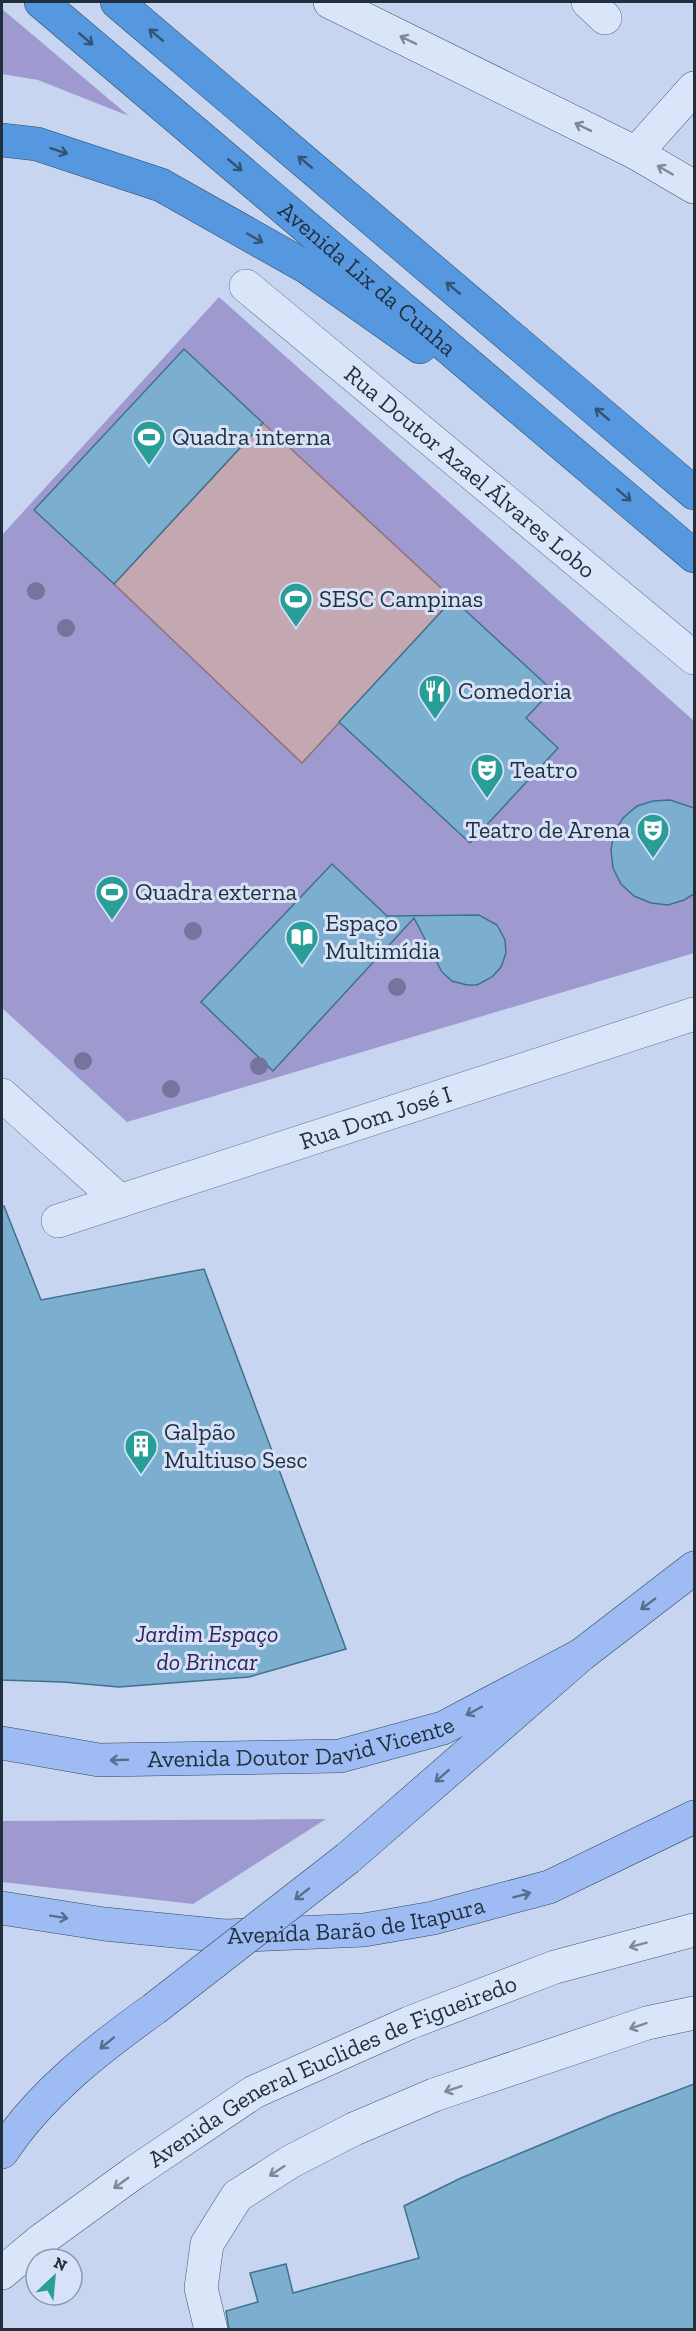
<svg xmlns="http://www.w3.org/2000/svg" width="696" height="2331" font-family="'Zilla Slab',serif">
<style>
.green{fill:#9e9acf}
.water{fill:#c3a8b1;stroke:#926e78;stroke-width:1.5}
.building{fill:#7cafcf;stroke:#40718c;stroke-width:1.5}
.lines{fill:none;stroke-linecap:round;stroke-linejoin:round}
.street-casing{stroke:#5b748c;stroke-width:34}
.secondary-casing{stroke:#3e586e;stroke-width:34}
.primary-casing{stroke:#2f485a;stroke-width:34}
.highway-casing{stroke:#2f485a;stroke-width:34}
.street{stroke:#dbe5fa;stroke-width:33}
.secondary{stroke:#dbe5fa;stroke-width:33}
.primary{stroke:#9ebcf3;stroke-width:33}
.highway{stroke:#5698e0;stroke-width:33}
.primary-bridge-casing{stroke:#2f485a;stroke-width:34;stroke-linecap:butt}
.primary-bridge{stroke:#9ebcf3;stroke-width:33}
.tree{fill:#74749d}
.oneway{stroke:#325475}
.oneway2{stroke:#7d8a9b}
.oneway3{stroke:#586e8e}
.labels{text-anchor:middle;stroke-width:6;stroke-linejoin:round;paint-order:stroke}
.street-label{font-size:24px;fill:#1f2f3c;stroke:#d7e1f7}
.poi-label{font-size:24px;fill:#1f2f3c;stroke:#d7e1f7;text-anchor:start}
.park-label{font-size:24px;font-style:italic;fill:#302559;stroke:#d7e1f7}
</style>
<rect width="100%" height="100%" fill="#c7d5f0"/>
<!-- green -->
<path class="green" d="M2,9L129,116L38,80L2,74Z
M219,297L694,721V953L127,1122L2,1008V535Z
M326,1819L193,1904L2,1882V1821Z"/>
<!-- water -->
<path class="water" d="M263,423L453,599L302,763L114,584Z"/>
<!-- building -->
<path class="building" d="M184,349L263,423L114,584L34,510Z
M453,599L552,690L526,718L558,748L470,843L339,722Z
M670,800L694,808V894L684,900L668,905L651,903L634,896L621,884L613,868L611,850L614,833L623,818L637,806L653,801Z
M332,864L387,916L479,915L497,925L505,940L506,953L501,967L492,977L477,985H467L452,981L442,972L414,918L273,1071L201,1002Z
M4,1206L41,1300L204,1269L346,1649L249,1677L119,1687L63,1682L2,1680V1207Z
M694,2084V2330H229L226,2311L258,2302L250,2273L286,2264L293,2293L419,2258L404,2206L461,2178L612,2115Z"/>
<g class="lines">
<defs>
<g id="street">
<path d="M588,2L605,18"/>
<path id="s1" d="M246,286L694,658"/>
<path d="M2,1095L120,1201"/>
<path id="s2" d="M58,1221L694,1014"/>
</g>
<g id="secondary">
<path d="M330,2L636,153L694,187"/>
<path d="M636,153L694,88"/>
<path id="s3" d="M2,2273L40,2241L135,2172L254,2092L409,2023L555,1967L694,1930"/>
<path d="M211,2330L201,2288L207,2244L237,2196L290,2162L354,2129L434,2095L647,2023L694,2013"/>
</g>
<g id="primary">
<path id="s4" d="M2,1743L99,1760L340,1756L443,1728L581,1655"/>
<path d="M348,1858L581,1655L694,1568"/>
<path id="s5" d="M2,1908L104,1924L225,1936L364,1930L433,1918L549,1887L694,1817"/>
<path d="M2,2152C40,2094 98,2049 154,2009"/>
</g>
<g id="highway">
<path id="s6" d="M41,2L694,556"/>
<path d="M117,2L694,493"/>
<path d="M2,140L37,144L161,185L308,268L420,347"/>
</g>
</defs>
<!-- street casing -->
<use href="#street" class="street-casing"/>
<!-- secondary casing -->
<use href="#secondary" class="secondary-casing"/>
<!-- primary casing -->
<use href="#primary" class="primary-casing"/>
<!-- highway casing -->
<use href="#highway" class="highway-casing"/>
<!-- street -->
<use href="#street" class="street"/>
<!-- secondary -->
<use href="#secondary" class="secondary"/>
<!-- primary -->
<use href="#primary" class="primary"/>
<!-- highway -->
<use href="#highway" class="highway"/>
<defs>
<path id="primary-bridge" d="M154,2009L348,1858"/>
</defs>
<!-- primary-bridge casing -->
<use href="#primary-bridge" class="primary-bridge-casing"/>
<!-- primary-bridge -->
<use href="#primary-bridge" class="primary-bridge"/>
</g>
<!-- trees -->
<g class="tree">
<circle cx="36" cy="591" r="9"/>
<circle cx="66" cy="628" r="9"/>
<circle cx="193" cy="931" r="9"/>
<circle cx="397" cy="987" r="9"/>
<circle cx="83" cy="1061" r="9"/>
<circle cx="259" cy="1066" r="9"/>
<circle cx="171" cy="1089" r="9"/>
</g>
<!-- one-way arrows -->
<defs><path id="oneway-shaft" d="M-6 0H5M1.5-3L5.5 0L1.5 3" fill="none" stroke-width="1.6" stroke-linecap="round" stroke-linejoin="round" transform="scale(1.5)"/></defs>
<g class="oneway">
<use href="#oneway-shaft" transform="translate(156 35) rotate(-140)"/>
<use href="#oneway-shaft" transform="translate(86 39) rotate(40)"/>
<use href="#oneway-shaft" transform="translate(59 151) rotate(18)"/>
<use href="#oneway-shaft" transform="translate(305 162) rotate(-140)"/>
<use href="#oneway-shaft" transform="translate(235 165) rotate(40)"/>
<use href="#oneway-shaft" transform="translate(255 238) rotate(30)"/>
<use href="#oneway-shaft" transform="translate(453 288) rotate(-140)"/>
<use href="#oneway-shaft" transform="translate(602 414) rotate(-140)"/>
<use href="#oneway-shaft" transform="translate(624 495) rotate(41)"/>
</g>
<g class="oneway2">
<use href="#oneway-shaft" transform="translate(408 40) rotate(-154)"/>
<use href="#oneway-shaft" transform="translate(583 127) rotate(-154)"/>
<use href="#oneway-shaft" transform="translate(665 170) rotate(-150)"/>
<use href="#oneway-shaft" transform="translate(638 1945) rotate(165)"/>
<use href="#oneway-shaft" transform="translate(638 2026) rotate(161)"/>
<use href="#oneway-shaft" transform="translate(453 2089) rotate(161)"/>
<use href="#oneway-shaft" transform="translate(277 2171) rotate(147)"/>
<use href="#oneway-shaft" transform="translate(121 2183) rotate(144)"/>
</g>
<g class="oneway3">
<use href="#oneway-shaft" transform="translate(648 1604) rotate(143)"/>
<use href="#oneway-shaft" transform="translate(474 1711) rotate(152)"/>
<use href="#oneway-shaft" transform="translate(119 1760) rotate(178)"/>
<use href="#oneway-shaft" transform="translate(442 1776) rotate(139)"/>
<use href="#oneway-shaft" transform="translate(302 1894) rotate(142)"/>
<use href="#oneway-shaft" transform="translate(522 1895) rotate(-15)"/>
<use href="#oneway-shaft" transform="translate(59 1917) rotate(9)"/>
<use href="#oneway-shaft" transform="translate(107 2043) rotate(141)"/>
</g>
<!-- icons -->
<defs>
<symbol id="stadium-pin" viewBox="-11 -11 22 30"><path d="M0 17L-7.5 6A9.5 9.5 0 1 1 7.5 6Z" fill="#299d98" stroke="#d7e1f7"/><path d="M0-5a6.5 5 0 1 0 0 10a6.5 5 0 1 0 0-10ZM-3.5-1.8h7v3.6h-7Z" fill="#fff"/></symbol>
<symbol id="restaurant-pin" viewBox="-11 -11 22 30"><path d="M0 17L-7.5 6A9.5 9.5 0 1 1 7.5 6Z" fill="#299d98" stroke="#d7e1f7"/><path d="M-5-6h1v4h1v-4h1v4h1v-4h1v5L-1.5 .5V6h-2V.5L-5-1ZM5-6V6H3V1.5H1.5Q1.5-4 5-6Z" fill="#fff"/></symbol>
<symbol id="theatre-pin" viewBox="-11 -11 22 30"><path d="M0 17L-7.5 6A9.5 9.5 0 1 1 7.5 6Z" fill="#299d98" stroke="#d7e1f7"/><path d="M-5-5.5Q0-4 5-5.5V0Q5 5 0 6Q-5 5-5 0ZM-3.3-2.5H-1v1.5H-3.3ZM1-2.5H3.3v1.5H1ZM-2.8 1Q0 5.5 2.8 1Z" fill="#fff"/></symbol>
<symbol id="library-pin" viewBox="-11 -11 22 30"><path d="M0 17L-7.5 6A9.5 9.5 0 1 1 7.5 6Z" fill="#299d98" stroke="#d7e1f7"/><path d="M-6-4Q-3-5.5-.7-3.5V5Q-3 3-6 4ZM6-4Q3-5.5 .7-3.5V5Q3 3 6 4Z" fill="#fff"/></symbol>
<symbol id="building-pin" viewBox="-11 -11 22 30"><path d="M0 17L-7.5 6A9.5 9.5 0 1 1 7.5 6Z" fill="#299d98" stroke="#d7e1f7"/><path d="M-4-6H4V6H1V3H-1V6H-4ZM-2.5-4.3h1.7v1.8h-1.7ZM.8-4.3h1.7v1.8H.8ZM-2.5-1h1.7V.8h-1.7ZM.8-1h1.7V.8H.8Z" fill="#fff"/></symbol>
</defs>
<g fill-rule="evenodd">
<use href="#stadium-pin" x="130" y="418" width="38" height="52"/>
<use href="#stadium-pin" x="277" y="580" width="38" height="52"/>
<use href="#restaurant-pin" x="416" y="672" width="38" height="52"/>
<use href="#theatre-pin" x="468" y="751" width="38" height="52"/>
<use href="#theatre-pin" x="634" y="811" width="38" height="52"/>
<use href="#stadium-pin" x="93" y="873" width="38" height="52"/>
<use href="#library-pin" x="283" y="918" width="38" height="52"/>
<use href="#building-pin" x="122" y="1427" width="38" height="52"/>
</g>
<g class="labels">
<!-- street labels -->
<g class="street-label">
<text dy="8" stroke="none"><textPath href="#s6" startOffset="428">Avenida Lix da Cunha</textPath></text>
<text dy="8" stroke="none"><textPath href="#s1" startOffset="291">Rua Doutor Azael Álvares Lobo</textPath></text>
<text dy="8" stroke="none"><textPath href="#s2" startOffset="334">Rua Dom José I</textPath></text>
<text dy="8" stroke="none"><textPath href="#s4" startOffset="302">Avenida Doutor David Vicente</textPath></text>
<text dy="8" stroke="none"><textPath href="#s5" startOffset="357">Avenida Barão de Itapura</textPath></text>
<text dy="8" stroke="none"><textPath href="#s3" startOffset="390">Avenida General Euclides de Figueiredo</textPath></text>
</g>
<!-- poi labels -->
<g class="poi-label">
<text x="172" y="445">Quadra interna</text>
<text x="319" y="607">SESC Campinas</text>
<text x="458" y="699">Comedoria</text>
<text x="510" y="778">Teatro</text>
<text x="630" y="838" text-anchor="end">Teatro de Arena</text>
<text x="135" y="900">Quadra externa</text>
<text x="325" y="931">Espaço<tspan x="325" dy="28">Multimídia</tspan></text>
<text x="164" y="1440">Galpão<tspan x="164" dy="28">Multiuso Sesc</tspan></text>
</g>
<!-- park labels -->
<g class="park-label">
<text x="207" y="1642">Jardim Espaço<tspan x="207" dy="28">do Brincar</tspan></text>
</g>
</g>
<!-- border -->
<rect width="696" height="2331" fill="none" stroke="#1f2f3c" stroke-width="6"/>
<!-- north arrow -->
<g transform="translate(54 2277) rotate(26)"><circle r="28" fill="#d7e1f7" stroke="#8d9aac" stroke-width="1.5"/>
<path d="M0-4.5L10 22L0 15L-10 22Z" fill="#299d98"/>
<text y="-9" font-size="16" font-weight="bold" text-anchor="middle" fill="#1f2f3c">N</text>
</g>
</svg>
